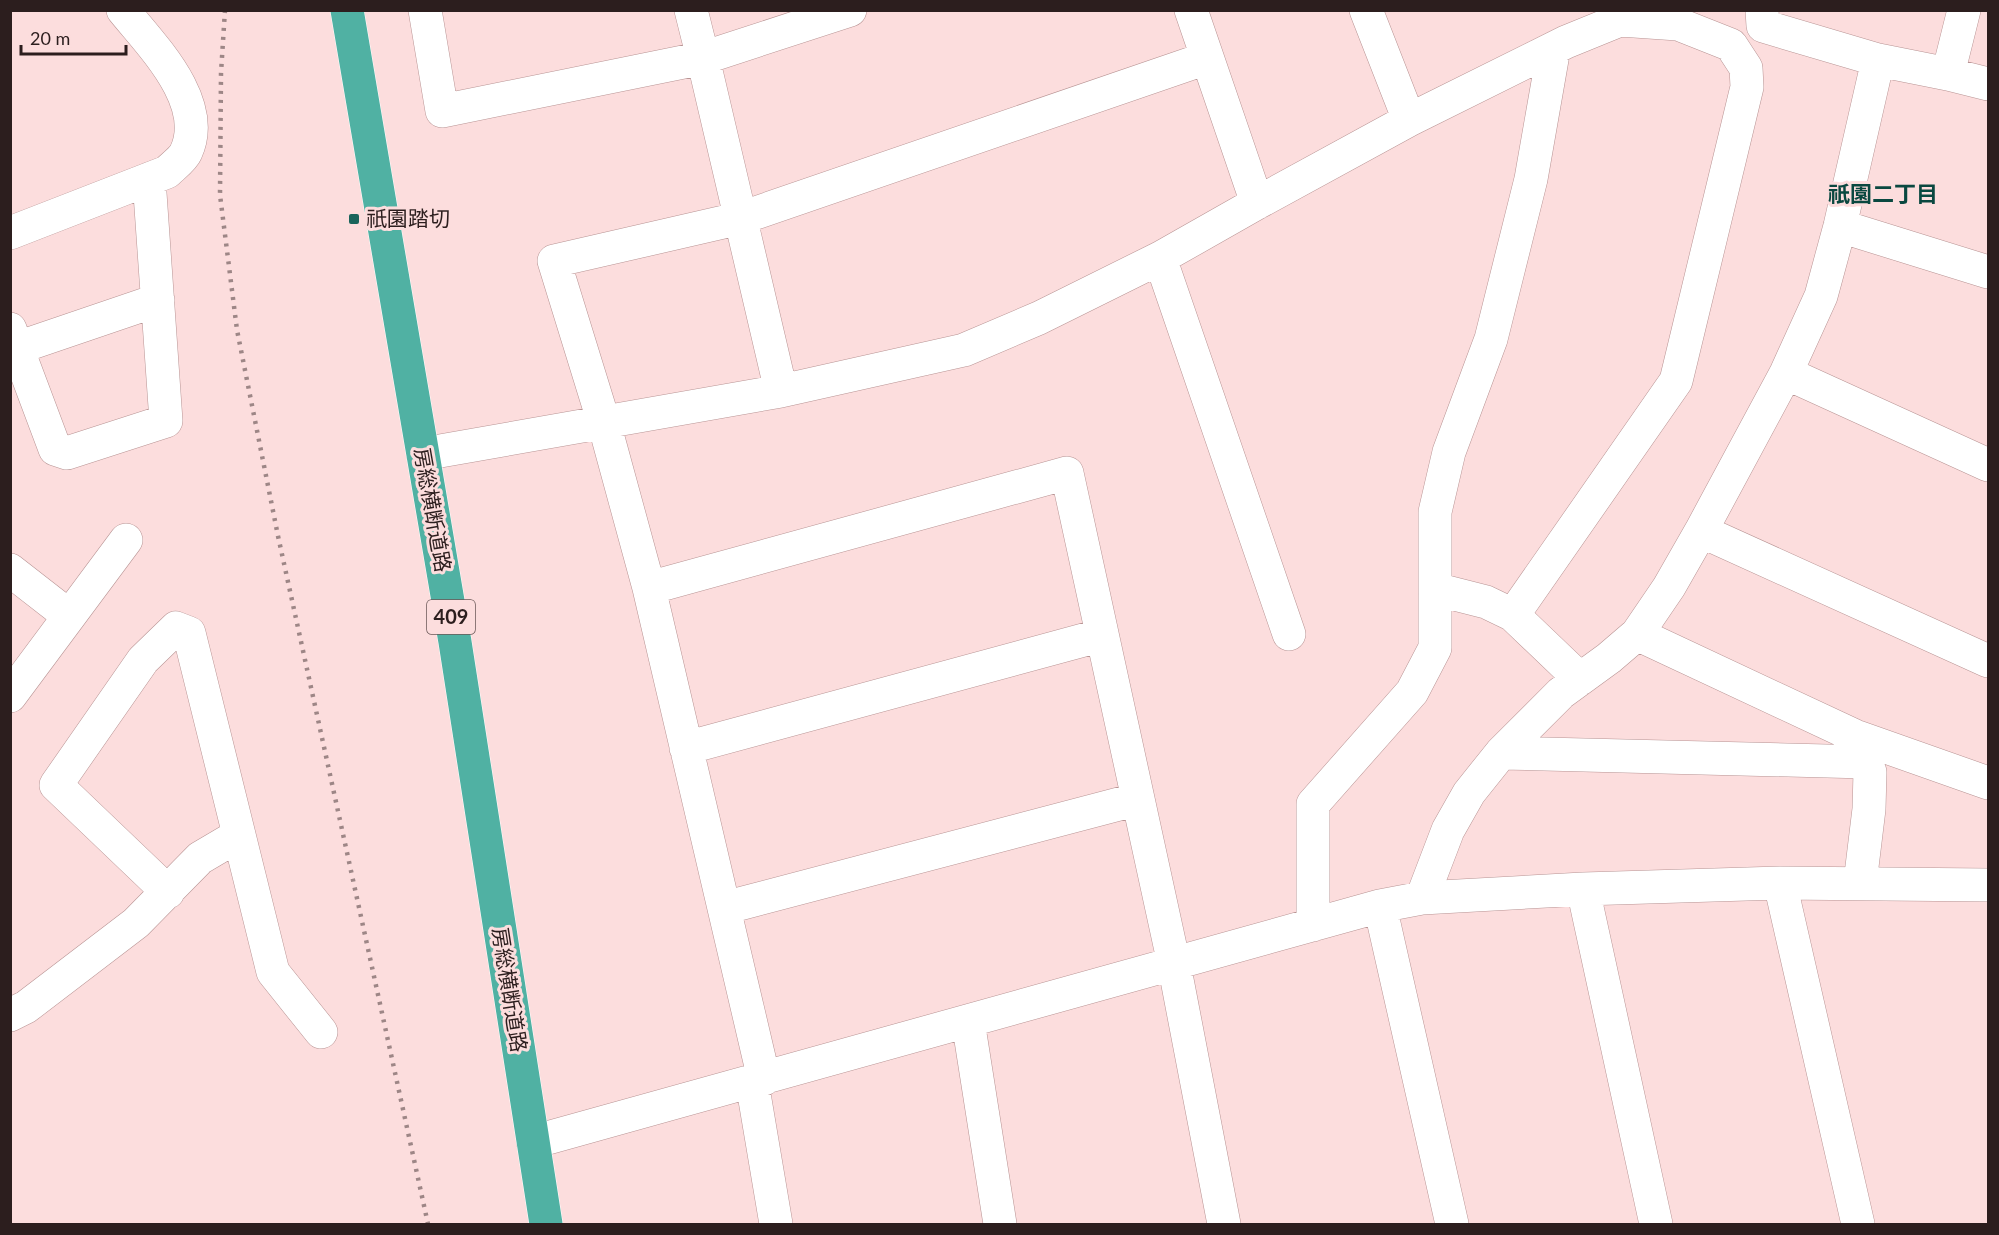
<svg xmlns="http://www.w3.org/2000/svg" width="1999" height="1235" font-family="Lato,'Noto Sans JP',sans-serif">
<style>
.lines{fill:none;stroke-linecap:round;stroke-linejoin:round}
.minor-casing{stroke:#b89494;stroke-width:34}
.highway-casing{stroke:#fff;stroke-width:34}
.minor{stroke:#fff;stroke-width:33}
.highway{stroke:#50b1a3;stroke-width:33}
.rail{stroke:#9d8686;stroke-width:4.5;stroke-dasharray:3 6;stroke-linecap:butt}
.poi-dot{fill:#1a645b;stroke:#fcdddd;stroke-width:2}
.labels{text-anchor:middle;stroke-width:6;stroke-linejoin:round;paint-order:stroke}
.shield{fill:#fcdddd;stroke:#6a5757;stroke-width:1.5}
.shield-label{font-size:20px;font-weight:bold;fill:#2c1e1e}
.poi-label{font-size:21px;fill:#2c1e1e;stroke:#fcdddd;text-anchor:start}
.street-label{font-size:21px;fill:#2c1e1e;stroke:#fcdddd}
.neighbourhood-label{font-size:22px;font-weight:bold;fill:#0a4840;stroke:#fcdddd}
</style>
<rect width="100%" height="100%" fill="#fcdddd"/>
<g class="lines">
<defs>
<path id="minor" d="M425,10L442,111L703,58L850,10
M691,10L703,58L781,391
M1191,10L1257,203
M1366,10L1409,120
M1762,10L1763,26L1878,60L1948,74L1988,84
M1948,74L1964,10
M1840,226L1988,272
M10,233L167,172C173,166 183,159 186,152C209,102 152,46 123,10
M1160,258L1289,634
M10,329L55,449L67,453L166,421L149,179
M17,348L158,300
M1786,373L1988,465
M423,454L781,391L964,350L1039,318L1160,258L1257,203L1409,120L1566,42L1620,20L1678,24L1731,45L1746,68L1747,87L1676,381L1513,615
M1701,531L1988,661
M10,570L69,616
M649,588L1067,473L1174,964L1224,1224
M1435,589L1486,602L1513,615L1580,679
M1637,634L1855,736L1988,783
M10,696L126,540
M1858,741L1870,772L1869,809L1860,883
M686,748L1102,635
M1501,753L1866,762
M1780,883L1858,1224
M1583,889L1656,1224
M168,892L56,785L143,660L176,628L189,633L273,972L321,1032
M1422,898L1448,830L1469,793L1501,753L1561,693L1609,658L1637,634L1669,587L1701,531L1786,373L1821,296L1840,226L1878,60
M1380,906L1452,1224
M724,908L1138,799
M1313,925V804L1412,692L1435,648V512L1449,452L1491,339L1531,179L1554,48
M10,1015L26,1007L136,923L200,858L239,835
M968,1021L1000,1224
M764,1079L649,588L604,423L554,261L741,218L1207,58
M752,1082L776,1224
M533,1142L1380,906L1422,898L1583,889L1780,883L1988,885"/>
<path id="highway" d="M347,10L455,642L546,1224"/>
</defs>
<!-- minor casing -->
<use href="#minor" class="minor-casing"/>
<!-- highway casing -->
<use href="#highway" class="highway-casing"/>
<!-- minor -->
<use href="#minor" class="minor"/>
<!-- highway -->
<use href="#highway" class="highway"/>
<!-- rail -->
<path class="rail" d="M225,10L221,73L220,195L237,330L278,536L428,1224"/>
</g>
<!-- markers -->
<rect class="poi-dot" x="348" y="213" width="12" height="12" rx="3"/>
<g class="labels">
<!-- shield labels -->
<rect class="shield" x="427" y="600" width="48" height="34" rx="4.5"/>
<g class="shield-label">
<text x="451" y="624">409</text>
</g>
<!-- poi labels -->
<g class="poi-label">
<text x="366" y="226">祇園踏切</text>
</g>
<!-- street labels -->
<g class="street-label">
<text transform="translate(432 510) rotate(80)" y="7">房総横断道路</text>
<text transform="translate(509 990) rotate(81)" y="7">房総横断道路</text>
</g>
<!-- neighbourhood labels -->
<g class="neighbourhood-label">
<text x="1883" y="202">祇園二丁目</text>
</g>
</g>
<!-- border -->
<rect width="1999" height="1235" fill="none" stroke="#2c1e1e" stroke-width="24"/>
<!-- scale -->
<path d="M21 45v9h105v-9" fill="none" stroke="#2c1e1e" stroke-width="3"/>
<text x="30" y="45" font-size="18" fill="#2c1e1e" stroke="#fcdddd" stroke-width="4.5" paint-order="stroke">20 m</text>
</svg>
